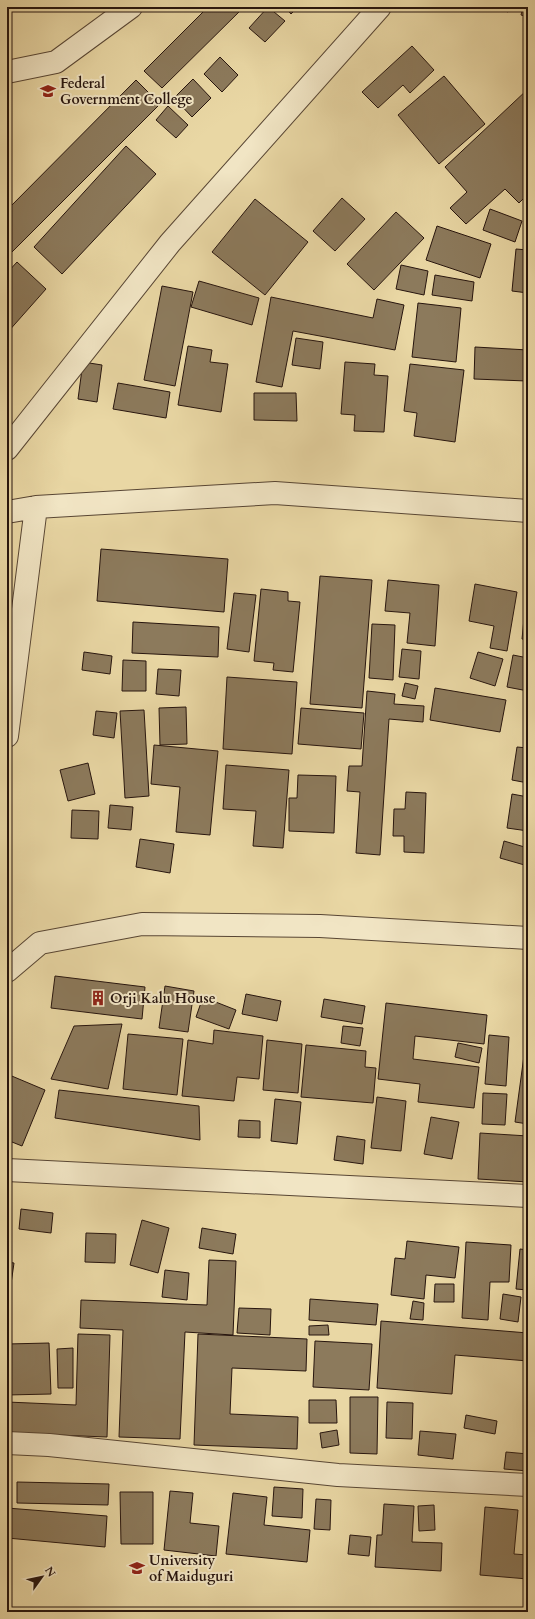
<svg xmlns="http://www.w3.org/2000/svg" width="535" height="1619" font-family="Cardo,serif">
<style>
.building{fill:#8c7a5c;stroke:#27150e}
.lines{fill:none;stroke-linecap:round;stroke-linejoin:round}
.street-casing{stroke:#584634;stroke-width:24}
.street{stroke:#f1e5c4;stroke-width:22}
.labels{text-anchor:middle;stroke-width:4;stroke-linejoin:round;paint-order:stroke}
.poi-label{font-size:14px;font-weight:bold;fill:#27150e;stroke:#f1e5c4;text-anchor:start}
</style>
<rect width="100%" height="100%" fill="#e9d7a4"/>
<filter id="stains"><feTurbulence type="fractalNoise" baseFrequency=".005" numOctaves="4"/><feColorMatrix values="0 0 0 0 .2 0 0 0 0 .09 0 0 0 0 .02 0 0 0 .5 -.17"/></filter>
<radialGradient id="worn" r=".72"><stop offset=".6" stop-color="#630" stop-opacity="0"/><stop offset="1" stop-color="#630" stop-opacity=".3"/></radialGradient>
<!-- building -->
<path class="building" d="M208,7H244L162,88L144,71Z
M268,7L285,21L265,42L249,28Z
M285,7H298L291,14Z
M496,7H510L508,12Z
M523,7H528V17L521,15Z
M412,46L434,70L410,93L403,85L378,108L362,92Z
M220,57L238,75L222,92L204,74Z
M444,76L485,124L439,164L398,115Z
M193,79L211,98L192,117L174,98Z
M136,80L160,104L7,257V210Z
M528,89V194L519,203L505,189L466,224L450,208L467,192L445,167Z
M168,106L188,125L176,138L156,120Z
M126,146L156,174L62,274L34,247Z
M342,198L365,219L335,251L313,231Z
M255,199L308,242L265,295L212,252Z
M490,209L522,221L515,242L483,230Z
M396,212L424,238L374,290L347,264Z
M437,226L491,244L480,278L426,260Z
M516,249L528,250V293L512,291Z
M17,262L46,289L7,333V273Z
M401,265L428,271L424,295L396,289Z
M435,275L474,282L472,301L432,295Z
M199,281L259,298L252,325L191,307Z
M162,286L193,292L175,386L144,380Z
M271,297L373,318L377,299L404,305L395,350L293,331L282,387L256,382Z
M418,303L461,308L456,362L412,357Z
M296,338L323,342L320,369L292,365Z
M188,346L212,350L210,362L228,364L221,412L178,405Z
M475,347L528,350L527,381L474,379Z
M83,362L102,365L97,402L78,399Z
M345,362L375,364L374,375L388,376L384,432L354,431L355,415L341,414Z
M410,364L464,370L455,442L414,436L417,413L404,411Z
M118,383L170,392L166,418L113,409Z
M254,393H296L297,421L254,420Z
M101,549L228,559L224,612L97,601Z
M320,576L372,580L362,708L310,704Z
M388,580L439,585L435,646L407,643L410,613L385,611Z
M475,584L517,592L507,651L490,648L494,626L469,621Z
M527,588H528V640L522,639Z
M261,589L288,592V601L300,602L293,672L273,670L274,663L254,661Z
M234,593L256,595L249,652L227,649Z
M133,622L219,627L218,657L132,653Z
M372,624L395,625L393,680L369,678Z
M402,649L421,651L419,679L399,677Z
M84,652L112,656L110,674L82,670Z
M478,652L503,659L495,686L470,678Z
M513,655L528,658V691L507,687Z
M123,660L146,661V691H122Z
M158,669L181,670L179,696L156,694Z
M227,677L297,682L292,754L223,749Z
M405,683L418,686L415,699L402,696Z
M435,688L506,700L500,732L430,720Z
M367,691L395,694L394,704L424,706L423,722L389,719L380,855L356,853L360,792L347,791L349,766H362Z
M186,707L187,744L160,745L159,708Z
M301,708L364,713L361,749L298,744Z
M144,710L149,796L125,798L120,711Z
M96,711L117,713L114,738L93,735Z
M154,745L218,751L210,835L176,832L180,787L151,784Z
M517,747L528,748V783L512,780Z
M88,763L95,794L68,801L60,770Z
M226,765L289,770L283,848L253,846L256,811L223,809Z
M298,775L336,776L334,833L289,831V798H297Z
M406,792L426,793L424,853L404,852V836H393L394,809H405Z
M512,794L528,797V831L507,828Z
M110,805L133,807L131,830L108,828Z
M72,810L99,811L98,839L71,838Z
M140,839L174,844L170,873L136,867Z
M504,841L528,848V866L500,858Z
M55,976L145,987L142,1019L51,1008Z
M165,986L194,991L188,1032L159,1028Z
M246,994L281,1001L277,1021L242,1014Z
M203,997L236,1010L229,1029L196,1017Z
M324,999L365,1006L362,1024L321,1017Z
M386,1003L487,1015L484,1044L415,1036L413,1059L479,1067L474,1108L418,1102L420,1084L378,1079Z
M122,1024L108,1089L51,1079L74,1026Z
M343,1026L363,1028L360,1046L341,1043Z
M528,1026V1124L515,1122Z
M214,1030L263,1036L259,1079L237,1077L234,1101L182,1096L188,1040L213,1044Z
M128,1034L183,1039L177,1095L123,1089Z
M489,1035L509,1037L506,1086L485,1084Z
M267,1040L302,1044L298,1093L263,1090Z
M458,1043L482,1048L479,1063L455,1057Z
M306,1045L366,1051L365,1067L376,1068L373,1103L301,1097Z
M7,1074L45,1090L22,1146L7,1140Z
M59,1090L199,1106L200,1140L55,1118Z
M483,1093L507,1094L505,1125L482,1124Z
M377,1097L406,1101L401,1151L371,1148Z
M275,1099L301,1102L297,1144L271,1141Z
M431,1117L459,1122L452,1159L424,1154Z
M239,1120L260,1121V1138L238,1137Z
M480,1133L528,1136V1182L478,1179Z
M337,1136L365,1140L363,1164L334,1160Z
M21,1209L53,1213L51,1233L19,1229Z
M142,1220L169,1228L158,1273L130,1265Z
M202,1228L236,1234L233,1254L199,1248Z
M86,1233L116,1234L115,1263L85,1262Z
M407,1241L459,1247L455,1278L426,1275L424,1299L391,1295L395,1258L405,1259Z
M466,1242L511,1245L509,1282H490L488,1320L462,1318Z
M520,1249L528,1250V1290L516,1289Z
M209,1260L236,1261L233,1335L185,1332L180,1439L119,1437L123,1330L80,1328L81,1300L207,1305Z
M7,1262L14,1263L11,1284H7Z
M165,1270L189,1273L187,1300L162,1297Z
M435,1284H454V1302H434Z
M7,1292L8,1293V1320L7,1319Z
M503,1294L521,1297L518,1322L500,1319Z
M310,1299L378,1304L376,1325L309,1320Z
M413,1301L424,1303L423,1320L410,1319Z
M239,1308L271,1309L270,1335L237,1333Z
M381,1321L528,1333V1361L455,1355L452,1394L377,1388Z
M328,1325L329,1335H309V1326Z
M78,1334L110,1335L107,1437L7,1433V1402L76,1405Z
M198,1334L307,1339L306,1371L232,1368L230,1414L298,1417L297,1449L194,1445Z
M315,1341L372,1344L369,1390L313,1387Z
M49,1343L51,1394L7,1395V1344Z
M73,1348V1388H58L57,1349Z
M350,1397H378L377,1454L350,1453Z
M309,1400H336L337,1423H309Z
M387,1402L413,1403L412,1439L386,1438Z
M466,1415L497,1421L495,1434L464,1428Z
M337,1430L339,1445L322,1448L320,1433Z
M420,1431L456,1434L453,1459L418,1455Z
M506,1452L528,1454V1471L504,1469Z
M17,1482L109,1484L108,1505L17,1503Z
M274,1487L303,1489L302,1518L272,1516Z
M170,1491L193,1493L190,1523L219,1526L216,1556L164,1550Z
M120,1492H153V1544H121Z
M233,1493L267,1497L264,1525L310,1530L307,1562L226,1554Z
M316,1499L331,1500L330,1530L314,1529Z
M384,1504L414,1506L412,1542L442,1543L441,1571L375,1567L377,1535H382Z
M434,1505L435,1530L419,1531L418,1506Z
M485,1507L518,1510L514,1554L528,1555V1579L480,1575Z
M7,1508L107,1516L105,1547L7,1538Z
M350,1535L371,1537L369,1556L348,1554Z"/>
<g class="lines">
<defs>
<path id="street" d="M7,72L56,62L131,7
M7,449L170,243L380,7
M7,512L36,507L275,493L528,511
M7,736L36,507
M7,971L40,943L142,924L320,926L528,938
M7,1170L528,1196
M7,1443L49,1445L338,1475L528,1485"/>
</defs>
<!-- street casing -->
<use href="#street" class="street-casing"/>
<!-- street -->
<use href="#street" class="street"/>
</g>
<!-- icons -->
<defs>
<symbol id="school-bare" viewBox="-9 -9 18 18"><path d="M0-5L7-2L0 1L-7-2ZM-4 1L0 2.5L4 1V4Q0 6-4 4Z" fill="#8f2418" stroke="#f1e5c4" stroke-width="2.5" paint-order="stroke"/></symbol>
<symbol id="building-bare" viewBox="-9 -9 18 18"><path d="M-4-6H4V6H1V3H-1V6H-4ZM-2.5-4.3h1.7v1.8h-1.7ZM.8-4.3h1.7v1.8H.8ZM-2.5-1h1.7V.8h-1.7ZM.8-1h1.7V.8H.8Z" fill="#8f2418" stroke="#f1e5c4" stroke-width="2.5" paint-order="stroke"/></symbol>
<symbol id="university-bare" viewBox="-9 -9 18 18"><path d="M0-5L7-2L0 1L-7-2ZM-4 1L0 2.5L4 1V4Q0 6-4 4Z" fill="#8f2418" stroke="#f1e5c4" stroke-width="2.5" paint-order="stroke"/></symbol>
</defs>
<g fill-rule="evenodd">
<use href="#school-bare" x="37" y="80" width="22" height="22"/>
<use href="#building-bare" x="87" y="987" width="22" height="22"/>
<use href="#university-bare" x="126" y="1557" width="22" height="22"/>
</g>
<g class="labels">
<!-- poi labels -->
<g class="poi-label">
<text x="60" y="88">Federal<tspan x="60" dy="16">Government College</tspan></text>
<text x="110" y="1003">Orji Kalu House</text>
<text x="149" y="1565">University<tspan x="149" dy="16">of Maiduguri</tspan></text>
</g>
</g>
<!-- margin -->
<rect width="535" height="1619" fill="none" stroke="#e9d7a4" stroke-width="24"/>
<rect x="8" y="8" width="519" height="1603" fill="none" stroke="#27150e" stroke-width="2"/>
<rect x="12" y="12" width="511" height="1595" fill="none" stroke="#27150e"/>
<!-- north arrow -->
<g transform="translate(42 1577) rotate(57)" stroke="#f1e5c4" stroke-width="3" paint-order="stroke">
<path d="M0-3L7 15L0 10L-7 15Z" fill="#27150e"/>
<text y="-6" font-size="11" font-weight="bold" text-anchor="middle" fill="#27150e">N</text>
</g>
<rect width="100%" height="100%" filter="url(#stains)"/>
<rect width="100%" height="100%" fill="url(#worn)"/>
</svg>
